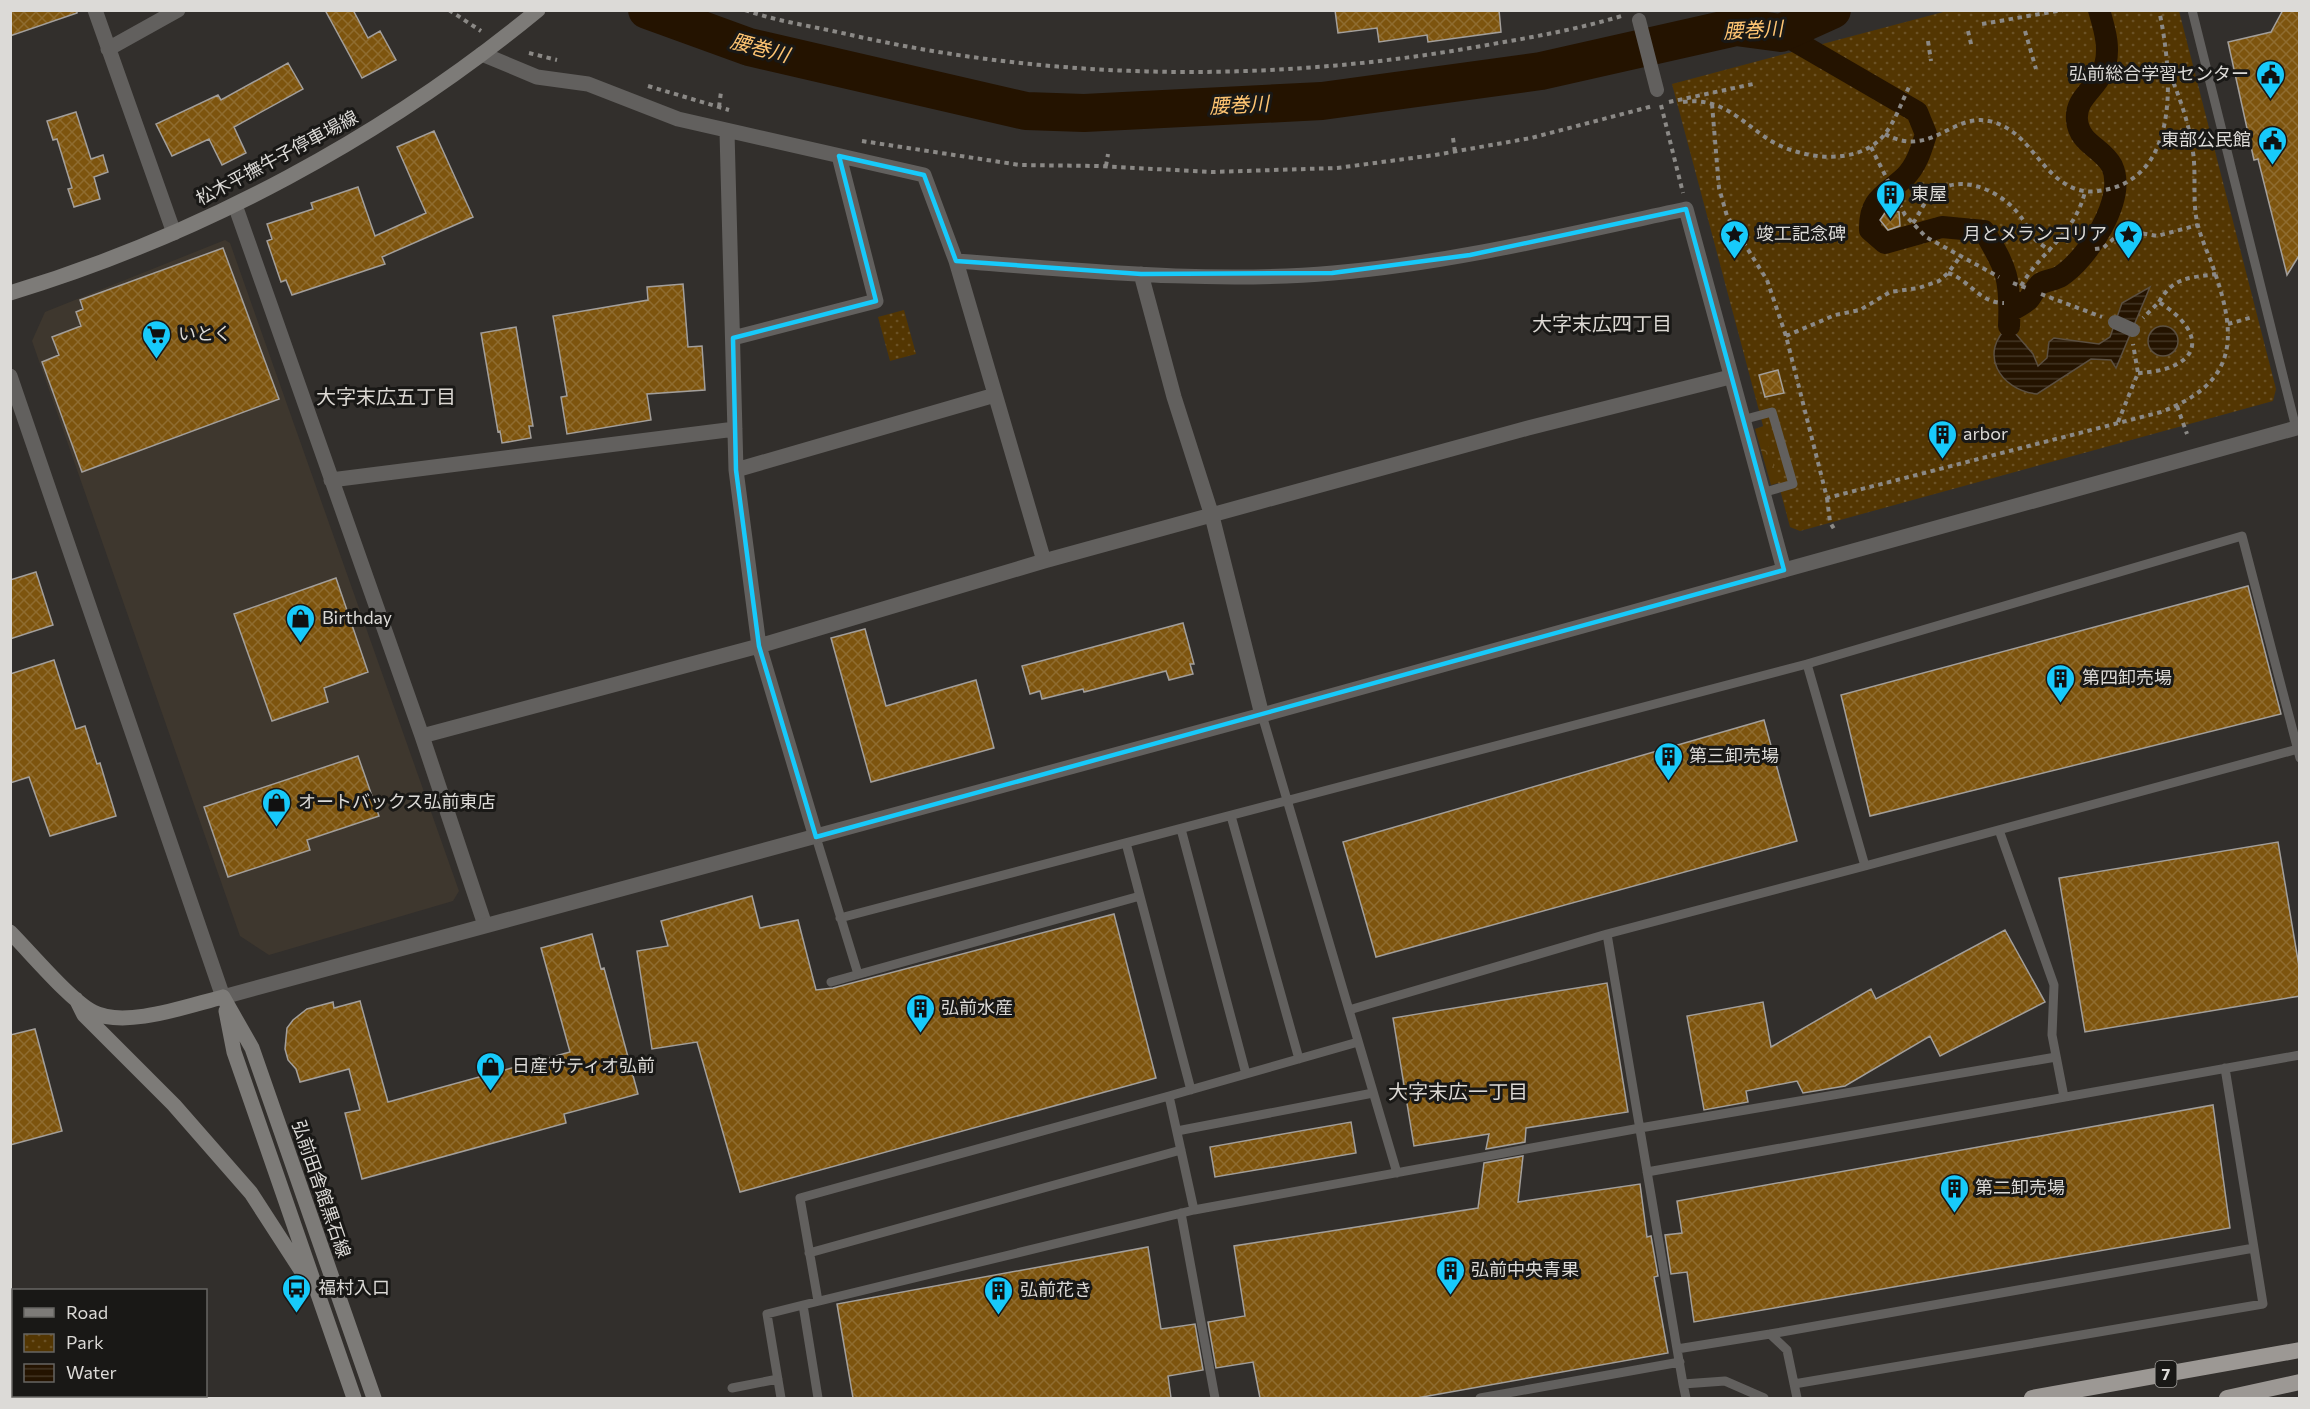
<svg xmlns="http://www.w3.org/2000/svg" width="2310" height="1409" font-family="Commissioner,'Noto Sans JP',sans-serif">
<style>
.built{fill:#3e372e}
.forest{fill:url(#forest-crowns)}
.park{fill:url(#park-dots)}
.water{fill:url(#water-rules);stroke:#5b4f40;stroke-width:1.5}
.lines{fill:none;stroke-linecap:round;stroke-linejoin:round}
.canal{stroke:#241300;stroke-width:22}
.river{stroke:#241300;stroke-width:38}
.building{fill:url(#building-cross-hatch);stroke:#a39f9b;stroke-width:1.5}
.path{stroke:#8b8986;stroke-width:4;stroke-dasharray:4.5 4.5;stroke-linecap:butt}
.service{stroke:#62605e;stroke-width:9}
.pedestrian{stroke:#62605e;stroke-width:14}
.minor{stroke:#62605e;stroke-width:15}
.tertiary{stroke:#62605e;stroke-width:15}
.secondary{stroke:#7d7b78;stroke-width:15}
.trunk{stroke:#9c9894;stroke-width:16}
.marked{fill:none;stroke:#17cafb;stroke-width:4.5;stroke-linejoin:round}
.labels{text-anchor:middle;stroke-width:6;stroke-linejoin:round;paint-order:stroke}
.shield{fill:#191816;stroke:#a2a09d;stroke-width:1.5}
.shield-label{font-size:16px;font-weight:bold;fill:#dcdad7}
.poi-label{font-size:18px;fill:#dcdad7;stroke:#191816;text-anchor:start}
.street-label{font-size:18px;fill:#dcdad7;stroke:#191816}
.water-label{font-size:20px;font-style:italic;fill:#fec472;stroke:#191816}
.neighbourhood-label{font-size:20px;fill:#dcd8d3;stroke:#191816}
</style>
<defs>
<pattern id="forest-crowns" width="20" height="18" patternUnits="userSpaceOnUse" patternTransform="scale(1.5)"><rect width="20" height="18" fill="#533602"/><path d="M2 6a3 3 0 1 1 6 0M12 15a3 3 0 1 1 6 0" fill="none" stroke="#6b5226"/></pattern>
<pattern id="park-dots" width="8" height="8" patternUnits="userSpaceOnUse" patternTransform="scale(1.5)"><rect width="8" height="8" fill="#533602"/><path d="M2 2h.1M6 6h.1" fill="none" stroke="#6b5226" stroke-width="1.8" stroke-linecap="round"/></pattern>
<pattern id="water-rules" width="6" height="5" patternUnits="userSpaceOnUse" patternTransform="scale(1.5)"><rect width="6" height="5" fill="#241300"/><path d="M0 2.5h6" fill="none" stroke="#433524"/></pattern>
<pattern id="building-cross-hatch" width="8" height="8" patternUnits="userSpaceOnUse" patternTransform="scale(1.5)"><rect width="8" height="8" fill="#7d540e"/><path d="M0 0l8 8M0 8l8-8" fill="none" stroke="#8f6c30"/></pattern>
</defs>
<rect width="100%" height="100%" fill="#322f2c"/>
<!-- built -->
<path class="built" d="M225,240L230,243L459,891L453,901L269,955L240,936L32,341L45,312Z"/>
<!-- forest -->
<path class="forest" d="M1769,424L1785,481L1771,485L1755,429Z"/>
<!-- park -->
<path class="park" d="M1947,11H2179L2276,389L2273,401L1800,531L1790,527L1672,84Z
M904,310L916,354L890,361L878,317Z"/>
<!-- water -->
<path class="water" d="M2150,287L2116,368L2111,360L2091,359L2037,394C1999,390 1978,352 2009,326L2033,354L2038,366L2047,358L2049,342L2054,338L2099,344L2110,337L2122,303Z
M2148 341a15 15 0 1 1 30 0a15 15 0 1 1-30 0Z"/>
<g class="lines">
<!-- canal -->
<path class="canal" d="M1781,33L1917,112L1926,134C1921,150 1917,165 1905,177C1886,195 1869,198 1870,230L1885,243L1942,227L1984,231C2007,269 2011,279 2009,326
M2010,311C2016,308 2024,304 2029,299C2032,295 2036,287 2040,284C2046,280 2055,280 2061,276C2088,258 2127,199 2112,166C2103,148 2079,144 2077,120C2075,99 2094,90 2102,73C2112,53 2105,30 2099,10"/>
<!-- river -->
<path class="river" d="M647,10L749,47L1026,111L1084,113L1322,101L1541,71L1736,27L1781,33L1832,10"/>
</g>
<!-- building -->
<path class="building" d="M10,10H77V13L10,36Z
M325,10H353L368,38L380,31L396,60L362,78Z
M1335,10H1499L1501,32L1428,42L1427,35L1379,42L1377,28L1338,33Z
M2283,10H2300V254L2287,275L2258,159L2254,160L2228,42L2271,32Z
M288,63L303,89L234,127L246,153L222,165L209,139L172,156L156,124L218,95L221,100Z
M76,112L91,159L103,155L108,172L94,177L100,199L74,207L68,189L72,188L57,139L53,140L47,121Z
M434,131L473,217L382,257L385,264L292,295L286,280L281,282L267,241L272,239L267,224L313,209L311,203L358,187L375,236L426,213L397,147Z
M1887,210L1899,212L1900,226L1888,230L1880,220Z
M223,248L279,399L82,472L42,362L59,355L52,337L81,326L76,312L83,309L80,300Z
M683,284L688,347L702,346L705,390L647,394L651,420L567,434L561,397L567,396L553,316L648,300L647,287Z
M516,327L533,426H529L531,438L502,443L500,431L498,432L481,333Z
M1778,370L1784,393L1765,397L1759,375Z
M36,572L53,625L10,639V580Z
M336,578L368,672L324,688L328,702L272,721L234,614Z
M2248,586L2281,714L1870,816L1841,695Z
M1183,623L1194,664H1190L1193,674L1169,680L1166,671L1084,692L1083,689L1042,699L1040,691L1030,694L1022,666Z
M865,629L886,706L976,680L994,748L871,782L831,638Z
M54,660L76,729L85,726L97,764L100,763L116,816L50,836L29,777L10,783V674Z
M1764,720L1797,841L1376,957L1343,842Z
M358,756L379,816L307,840L310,850L228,877L204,807Z
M2278,842L2300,972V996L2085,1032L2059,878Z
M752,896L760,928L798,920L816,990L833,988L1114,914L1156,1078L740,1192L697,1042L652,1049L637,951L668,946L661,921Z
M2005,930L2045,1002L1940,1056L1930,1036L1845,1086L1803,1093L1797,1081L1746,1091L1748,1102L1704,1110L1687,1016L1763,1002L1771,1047L1871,989L1876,999Z
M592,934L601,969L604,968L638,1094L564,1114L566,1123L362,1179L345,1113L360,1110L349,1069L300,1082L296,1069L288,1060L285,1049L287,1028L293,1020L307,1009L333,1002L334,1008L360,1001L388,1102L570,1052L541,948Z
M1607,983L1628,1112L1526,1128L1525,1142L1486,1149L1489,1134L1414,1146L1393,1018Z
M35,1029L62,1131L10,1145V1035Z
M2213,1105L2230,1228L1694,1322L1687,1272L1671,1274L1665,1235L1682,1233L1677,1201Z
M1351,1122L1356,1153L1215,1177L1210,1147Z
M1523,1156L1518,1202L1640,1184L1647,1237L1651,1236L1658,1276L1654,1277L1668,1353L1417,1398H1260L1253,1362L1216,1368L1208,1322L1245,1316L1234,1246L1478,1208L1484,1163Z
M1148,1247L1161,1329L1195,1324L1203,1370L1168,1376L1171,1398H853L837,1304Z"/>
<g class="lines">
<!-- path -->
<path class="path" d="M449,10L481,31
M745,10C779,22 817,27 851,35C1060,82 1278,83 1487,45C1534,37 1579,29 1625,15
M1982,24L2063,10
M1968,31L1972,48
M2025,31L2036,69
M1928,41L1931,61
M529,53L557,60
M648,86L729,110
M1669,102L1753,84
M1683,102C1719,97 1738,118 1765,137C1796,159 1857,168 1884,135C1895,122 1902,101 1910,85
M1712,104L1719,188L1727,216L1767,280L1786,336L1827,498L2161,412C2234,384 2239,342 2215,273C2209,254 2199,236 2196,216C2193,195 2196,173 2193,152C2189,122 2179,96 2168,69
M1661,105L1683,193
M719,107L721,92
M1885,134C1930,159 1952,113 1989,121C2027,129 2037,169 2069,186C2084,194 2098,192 2113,188C2182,167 2171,66 2159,10
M1453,138L1455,152
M862,141L1020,165L1097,166L1212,172L1337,168L1435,155L1531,138L1653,106
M1871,147L1905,215L1926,237L1999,277
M1106,166L1108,154
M1892,211L1898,200
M1913,223C1919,215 1922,206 1928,199C1953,170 1997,188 2018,213C2034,233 2025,235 2051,251
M2095,249L2103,248L2120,233L2128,231L2157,236L2198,225
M1948,273C1970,280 1979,303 2004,303
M2013,283L2029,289
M2021,286C2041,251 2074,235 2085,192
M2041,294L2102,317
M2159,302C2173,277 2189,278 2216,274
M2228,324L2253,317
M1786,336L1835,315L1860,310L1890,292L1919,288L1939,281L1948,273L1960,257
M2138,373C2199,370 2212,336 2159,302L2143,318
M2177,406L2187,434
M2118,422L2138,373L2133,344
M1827,498L1830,522L1834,529"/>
<!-- service -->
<path class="service" d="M2192,10L2296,428
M1742,420L1772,412L1793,484L1762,493
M1807,664L2242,536L2300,758
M1262,715L1397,1173
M1231,816L1299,1059
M1181,829L1246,1074
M1999,830L2054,985L2052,1035L2064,1097
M816,837L858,974
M1126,843L1191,1090
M1865,866L2298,749
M840,918L1807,664L1865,866L1607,934L1677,1349
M831,982L1140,896
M1349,1010L1607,934
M1177,1131L1373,1093
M1647,1172L2300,1055
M1194,1210L1169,1096L1358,1042
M1181,1213L1215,1398
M809,1253L1181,1150
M818,1301L800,1198L1169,1096
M1770,1334L2254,1248
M1683,1384L1677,1349L1770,1334L1787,1350L1797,1398
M1794,1384L2263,1304L2225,1068
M732,1388L778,1379
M781,1398L767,1314L803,1305
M818,1398L803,1305L1194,1210L1640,1128L2056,1057
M1480,1398L1680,1362
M1686,1398L1683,1384L1725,1381L1764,1398"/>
<!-- pedestrian -->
<path class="pedestrian" d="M1639,20L1657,90
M2115,322L2133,330"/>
<!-- minor -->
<path class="minor" d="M95,10L174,233
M108,49L178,10
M482,54L537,77L588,84L678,119L924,175L956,261L1044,561
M727,132L736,470L759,646L816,837
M235,205L422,736L485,925
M956,261C1081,270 1208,284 1333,273C1452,263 1569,234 1686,209L1784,570
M1141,274L1174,397L1212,516L1262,715
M733,338L876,301L839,156
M736,470L995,395
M331,480L735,429
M422,736L759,646L1044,561L1528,428L1730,377"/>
<!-- tertiary -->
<path class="tertiary" d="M10,376L223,997L1262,715L2300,427"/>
<!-- secondary -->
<path class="secondary" d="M10,293C201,235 384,137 538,10
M10,932C30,952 70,1000 93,1012C125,1029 190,1005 223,997
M223,997L252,1048L374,1398
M76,999L84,1015L174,1105L251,1193L306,1278
M226,1011L234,1052L354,1398"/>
<!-- trunk -->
<path class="trunk" d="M2032,1398L2300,1350
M2227,1398L2300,1382"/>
</g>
<!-- marked area -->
<path class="marked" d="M839,156L924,175L956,261L1141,274L1332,273L1470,255L1686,209L1784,570L816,837L759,646L736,470L733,338L876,301Z"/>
<!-- icons -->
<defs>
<symbol id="civic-pin" viewBox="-11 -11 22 30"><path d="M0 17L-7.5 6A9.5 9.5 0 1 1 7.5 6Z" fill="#17cafb" stroke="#191816"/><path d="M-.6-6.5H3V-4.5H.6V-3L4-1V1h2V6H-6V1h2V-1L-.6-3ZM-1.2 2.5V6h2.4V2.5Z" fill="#111"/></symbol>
<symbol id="building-pin" viewBox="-11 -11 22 30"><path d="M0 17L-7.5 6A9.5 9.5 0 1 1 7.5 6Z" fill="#17cafb" stroke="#191816"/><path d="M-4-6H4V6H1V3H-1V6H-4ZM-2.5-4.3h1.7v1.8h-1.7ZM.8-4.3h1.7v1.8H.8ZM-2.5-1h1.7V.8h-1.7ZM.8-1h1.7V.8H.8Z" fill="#111"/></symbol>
<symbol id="sight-pin" viewBox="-11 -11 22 30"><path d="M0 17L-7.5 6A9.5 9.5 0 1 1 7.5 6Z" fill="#17cafb" stroke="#191816"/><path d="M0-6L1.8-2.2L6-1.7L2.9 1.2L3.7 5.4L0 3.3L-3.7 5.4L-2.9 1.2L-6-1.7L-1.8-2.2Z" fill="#111"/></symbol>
<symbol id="supermarket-pin" viewBox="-11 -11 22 30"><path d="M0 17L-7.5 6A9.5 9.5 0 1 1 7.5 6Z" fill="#17cafb" stroke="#191816"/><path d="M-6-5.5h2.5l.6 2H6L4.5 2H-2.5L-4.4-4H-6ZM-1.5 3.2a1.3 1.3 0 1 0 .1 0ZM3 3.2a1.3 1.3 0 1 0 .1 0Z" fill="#111"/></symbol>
<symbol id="shop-pin" viewBox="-11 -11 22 30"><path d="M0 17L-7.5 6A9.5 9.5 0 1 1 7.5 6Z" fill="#17cafb" stroke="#191816"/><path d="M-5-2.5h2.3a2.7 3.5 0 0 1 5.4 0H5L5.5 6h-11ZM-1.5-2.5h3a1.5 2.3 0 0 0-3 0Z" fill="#111"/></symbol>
<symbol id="bus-pin" viewBox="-11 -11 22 30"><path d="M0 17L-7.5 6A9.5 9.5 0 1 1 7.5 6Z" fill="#17cafb" stroke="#191816"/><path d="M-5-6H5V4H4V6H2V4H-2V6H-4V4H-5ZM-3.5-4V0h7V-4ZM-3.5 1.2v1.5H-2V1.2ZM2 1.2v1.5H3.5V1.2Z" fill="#111"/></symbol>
</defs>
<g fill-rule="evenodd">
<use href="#civic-pin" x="2254" y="58" width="33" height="45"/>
<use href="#civic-pin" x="2256" y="124" width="33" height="45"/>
<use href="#building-pin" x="1874" y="178" width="33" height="45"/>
<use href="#sight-pin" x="1718" y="218" width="33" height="45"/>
<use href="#sight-pin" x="2112" y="218" width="33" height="45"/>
<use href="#supermarket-pin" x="140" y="318" width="33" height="45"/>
<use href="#building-pin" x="1926" y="418" width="33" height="45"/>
<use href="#shop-pin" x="284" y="602" width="33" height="45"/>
<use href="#building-pin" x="2044" y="662" width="33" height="45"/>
<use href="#building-pin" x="1652" y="740" width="33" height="45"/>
<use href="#shop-pin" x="260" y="786" width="33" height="45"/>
<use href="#building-pin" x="904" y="992" width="33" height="45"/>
<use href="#shop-pin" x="474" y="1050" width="33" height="45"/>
<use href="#building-pin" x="1938" y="1172" width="33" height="45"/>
<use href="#building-pin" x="1434" y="1254" width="33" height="45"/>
<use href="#bus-pin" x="280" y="1272" width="33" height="45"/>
<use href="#building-pin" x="982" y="1274" width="33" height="45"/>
</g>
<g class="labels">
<!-- shield labels -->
<rect class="shield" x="2155.5" y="1361" width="21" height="26" rx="4.5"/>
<g class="shield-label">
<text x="2166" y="1380">7</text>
</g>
<!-- poi labels -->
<g class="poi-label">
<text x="2249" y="80" text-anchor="end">弘前総合学習センター</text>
<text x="2251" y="146" text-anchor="end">東部公民館</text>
<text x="1911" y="200">東屋</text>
<text x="1756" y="240">竣工記念碑</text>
<text x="2107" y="240" text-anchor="end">月とメランコリア</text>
<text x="178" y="340">いとく</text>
<text x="1963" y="440">arbor</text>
<text x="322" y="624">Birthday</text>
<text x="2082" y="684">第四卸売場</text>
<text x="1689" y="762">第三卸売場</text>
<text x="298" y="808">オートバックス弘前東店</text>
<text x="941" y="1014">弘前水産</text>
<text x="512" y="1072">日産サティオ弘前</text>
<text x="1975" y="1194">第二卸売場</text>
<text x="1471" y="1276">弘前中央青果</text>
<text x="318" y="1294">福村入口</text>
<text x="1020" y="1296">弘前花き</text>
</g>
<!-- street labels -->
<g class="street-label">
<text transform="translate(277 158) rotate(-28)" y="6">松木平撫牛子停車場線</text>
<text transform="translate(321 1189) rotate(71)" y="6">弘前田舎館黒石線</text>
</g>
<!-- water labels -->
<g class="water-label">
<text transform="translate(1753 30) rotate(-3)" y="7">腰巻川</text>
<text transform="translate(760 48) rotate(15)" y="7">腰巻川</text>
<text transform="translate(1239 105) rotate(-3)" y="7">腰巻川</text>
</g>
<!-- neighbourhood labels -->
<g class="neighbourhood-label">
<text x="1602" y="331">大字末広四丁目</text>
<text x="386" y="404">大字末広五丁目</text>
<text x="1458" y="1099">大字末広一丁目</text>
</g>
</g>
<!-- border -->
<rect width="2310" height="1409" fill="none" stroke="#dcdad7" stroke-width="24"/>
<!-- legend -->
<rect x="12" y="1289" width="195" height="108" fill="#191816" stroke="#676663" stroke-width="1.5"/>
<rect x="24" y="1308" width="30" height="9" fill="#7d7b78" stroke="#676663" stroke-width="1.5"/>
<text x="66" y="1319" font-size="18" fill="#dcdad7">Road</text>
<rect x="24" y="1334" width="30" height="18" fill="url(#park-dots)" stroke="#676663" stroke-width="1.5"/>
<text x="66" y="1349" font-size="18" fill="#dcdad7">Park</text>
<rect x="24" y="1364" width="30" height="18" fill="url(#water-rules)" stroke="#676663" stroke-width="1.5"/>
<text x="66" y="1379" font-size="18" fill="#dcdad7">Water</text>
</svg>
